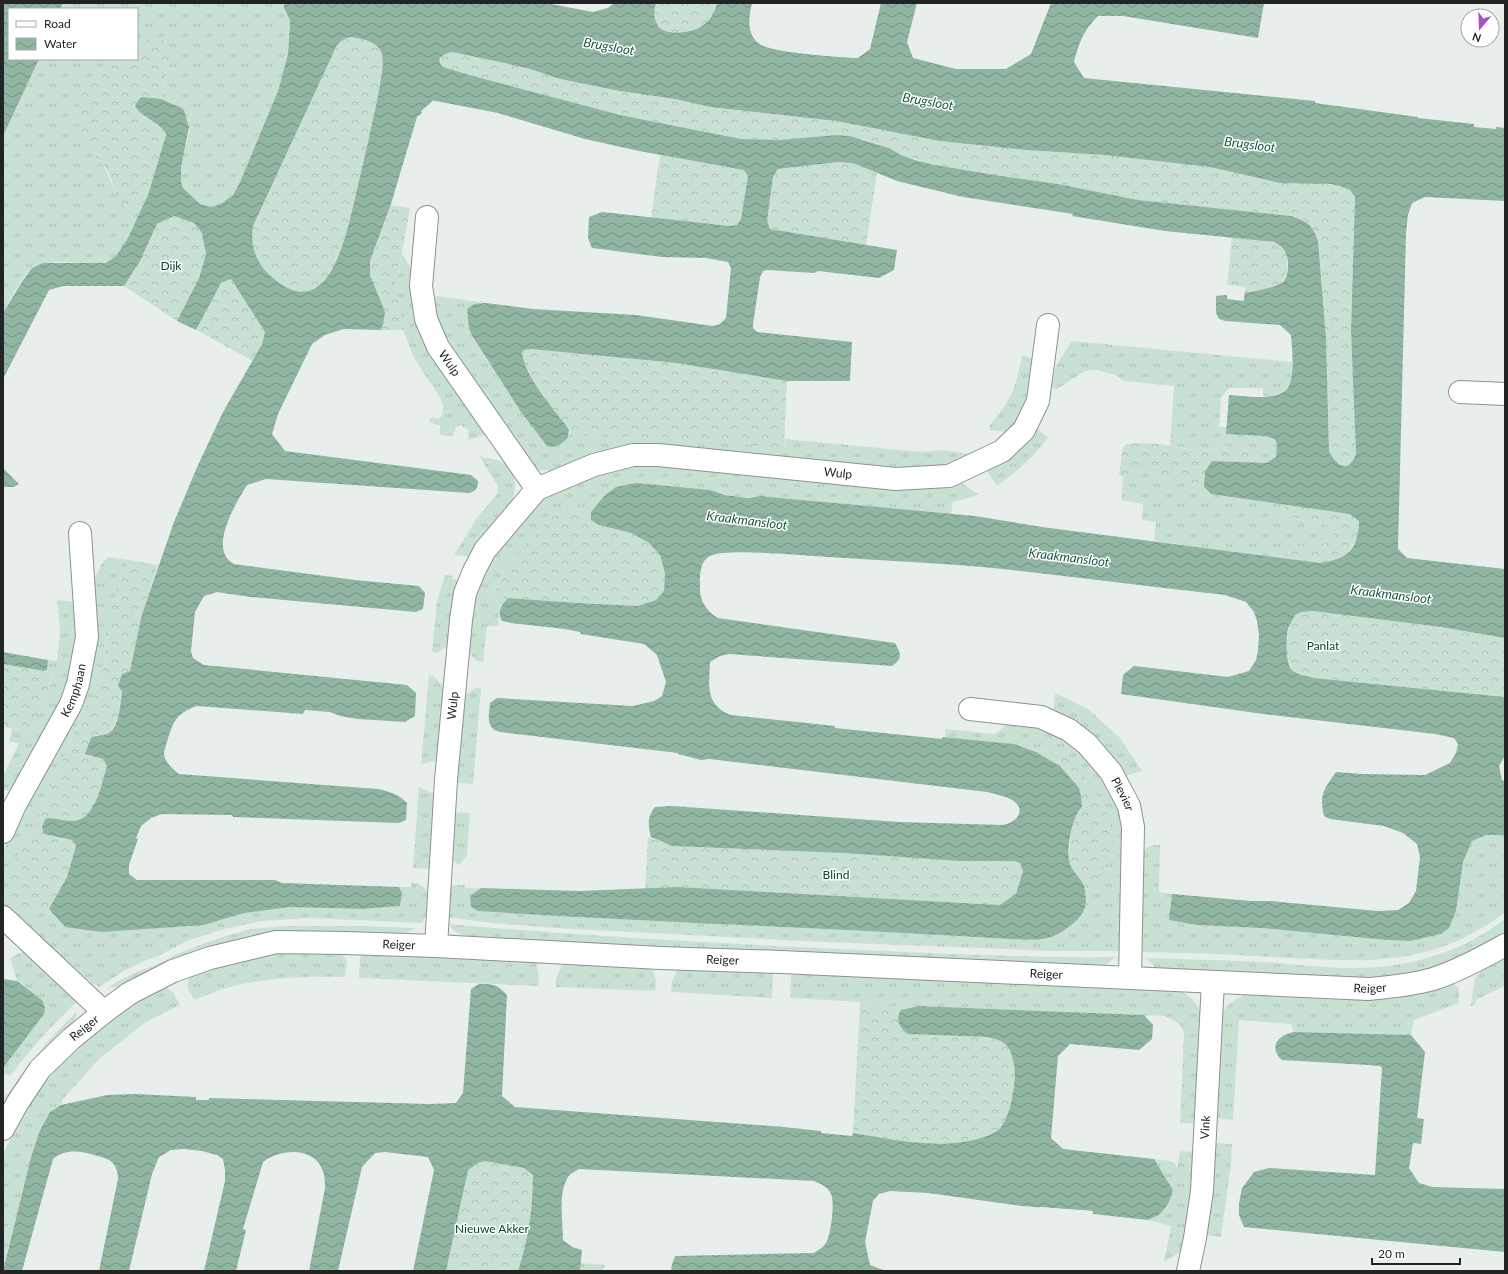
<svg xmlns="http://www.w3.org/2000/svg" width="1508" height="1274" font-family="Lato,sans-serif">
<style>
.grass{fill:url(#grass-tufts)}
.forest{fill:url(#forest-crowns)}
.water{fill:url(#water-waves);fill-rule:evenodd}
.pier{fill:#e8efeb}
.lines{fill:none;stroke-linecap:round;stroke-linejoin:round}
.minor-casing{stroke:#8c928e;stroke-width:24}
.minor{stroke:#fff;stroke-width:22}
.labels{text-anchor:middle;stroke-width:3;stroke-linejoin:round;paint-order:stroke}
.park-label{font-size:12px;fill:#00472d;stroke:#fff}
.street-label{font-size:12px;fill:#222423;stroke:#fff}
.water-label{font-size:13px;font-style:italic;fill:#1a593e;stroke:#fff}
</style>
<defs>
<pattern id="grass-tufts" width="24" height="20" patternUnits="userSpaceOnUse"><rect width="24" height="20" fill="#c9e1d3"/><path d="M3 7l-1-3M5 7V3M7 7l1-3M15 17l-1-3M17 17v-4M19 17l1-3" fill="none" stroke="#acc1b5"/></pattern>
<pattern id="forest-crowns" width="20" height="18" patternUnits="userSpaceOnUse"><rect width="20" height="18" fill="#c9e1d3"/><path d="M2 6a3 3 0 1 1 6 0M12 15a3 3 0 1 1 6 0" fill="none" stroke="#acc1b5"/></pattern>
<pattern id="water-waves" width="16" height="10" patternUnits="userSpaceOnUse"><rect width="16" height="10" fill="#90b5a1"/><path d="M0 5q4-4 8 0t8 0" fill="none" stroke="#759383"/></pattern>
</defs>
<rect width="100%" height="100%" fill="#e8efeb"/>
<!-- grass -->
<path class="grass" d="M63,3H284L290,20V24L288,54L278,91L240,182C235,191 230,200 221,205C213,209 204,207 198,202C192,197 184,191 181,184C174,163 195,139 187,118C182,105 173,103 161,99L169,61L147,40L137,45V9H60Z
M39,59H113L96,71L101,162C112,178 113,195 127,209H142C135,224 123,260 104,263C89,265 73,262 58,262C50,262 38,264 31,269C22,276 9,302 3,313V136Z
M402,254L412,270L444,374L485,435L468,440L469,430L460,425L456,427L453,436L440,435V425L430,423L429,418H440L442,415L443,407L441,399L415,360L403,330L396,285Z
M437,296L486,303L474,304L467,309L469,329L473,337L521,412L547,446C556,446 566,443 570,434L595,437L682,438L784,447L785,439L922,452L942,450L970,454V459L952,465L921,469L656,445H636L607,450L580,459L553,471L538,470L531,466L448,344L436,314L434,298Z
M1072,341L1292,362C1293,375 1290,391 1276,395C1272,396 1267,396 1263,396V388H1229L1221,398L1219,427H1227L1226,434C1240,434 1268,432 1277,443L1276,457L1266,463H1257L1252,455L1225,446L1203,452L1170,445L1174,386L1124,381L1116,375L1096,370L1085,371L1057,389L1052,388L1055,367Z
M1022,356L1037,359L1035,383L1020,417L1008,432L990,430L989,426C1011,401 1016,387 1022,356Z
M1035,426L1048,438C1032,458 1019,470 997,486L987,471L1015,451Z
M479,456C486,458 498,459 504,463C518,473 517,489 511,504L472,557L454,555L477,518L497,494L498,486Z
M650,463L960,482L978,494L966,499L953,502L951,514L760,496C742,499 727,495 710,490L604,496L591,512L569,508L552,517L506,565L493,596L508,598L500,607L498,626H487L483,662L477,661L467,651C468,639 469,627 471,615C481,564 525,503 573,482C597,472 624,467 650,463Z
M1146,470L1166,478L1204,487L1211,494L1286,504L1283,512L1285,517L1327,525L1334,529C1331,552 1310,547 1293,546L1289,551L1287,559L1154,541L1156,522L1142,520L1143,504L1121,500L1123,477L1134,471Z
M108,557L130,560L121,577L106,633L105,659L101,677L94,697L84,710L75,730L34,830L16,858L35,911L49,909L65,927L204,925L244,913L290,907L362,909L400,906L402,893L399,887H411V883H418L428,891L426,915L422,923L310,918L262,921L224,929L187,941L154,958L146,960L124,971L99,987L93,984L3,905V851L83,700L92,584L102,563Z
M445,575L453,576L452,579L461,580L448,646L437,653L432,652L437,601Z
M57,600L75,602L77,644L67,689L14,791L3,790V776L19,743L9,742L12,728L33,730L54,673L44,671L47,670L48,660L57,661L60,630Z
M429,675L433,676L445,688L439,760L421,764Z
M475,688H481L473,784L460,783L456,780L463,696Z
M1055,693L1088,709L1120,738L1142,771L1126,776L1108,751L1076,723L1053,712Z
M1010,722L1027,723L1069,740L1107,784L1120,812L1122,824L1121,946L1119,951H1053L800,941L555,928L492,923L446,917L447,888L454,885H465V888H481L470,896L471,907L478,911C661,923 844,928 1026,940L1048,938L1068,928L1084,911L1086,912L1099,875L1112,855L1048,751L1036,752L1014,744L945,738V729L995,734Z
M419,787L436,795L430,869L413,868Z
M458,812L470,813L467,855L459,865L449,859L453,815Z
M1486,835H1505V912C1495,921 1481,929 1469,935C1404,969 1341,960 1270,957C1228,954 1185,953 1143,952L1140,946L1143,850L1153,845H1160L1159,892L1172,894L1169,920L1197,925L1261,928L1386,940L1411,941L1441,934L1456,911L1463,862L1472,841Z
M1505,919V932L1495,940L1445,964L1414,973L1379,978L1343,979L1164,970L1155,967L1146,958C1185,959 1224,960 1264,962C1294,964 1325,968 1355,968C1408,968 1463,952 1505,919Z
M449,924C579,936 710,943 840,949C932,953 1024,958 1115,957L1107,964L1096,967L467,938L454,931Z
M285,926H357L416,928L403,934L332,931L294,932L265,934L223,943L184,956L120,987L107,988L122,979L139,971L156,965L177,954L213,940L250,929Z
M26,950L73,993L77,1002C52,1024 30,1050 10,1076L3,1074V1068L16,1050L42,1000L17,981L10,958Z
M278,952H340L347,961L345,977C309,976 273,977 238,985C223,988 208,995 194,1000L187,986L190,975L231,961Z
M363,953L536,961L539,976L538,986L359,978L360,958Z
M1505,957V986L1476,1000L1475,1005L1471,1006L1475,978L1483,970Z
M563,963L652,967L656,980L655,991L556,987V978Z
M678,968L773,972L772,998L671,992L672,982Z
M791,973L1183,992C1193,998 1198,1005 1202,1016L1198,1124L1180,1123L1184,1033C1181,1023 1173,1019 1164,1016L918,1006L907,1008L860,1002L790,998Z
M1454,983L1459,989V1003L1414,1020L1411,1035L1297,1032H1294L1291,1024L1239,1020L1233,1120L1215,1118L1222,1014C1228,1003 1234,999 1246,995L1351,1000L1385,999L1423,992Z
M164,986L173,992L180,1005L146,1022L100,1058L63,1099L61,1105L50,1112L40,1130L31,1157L3,1270V1154L20,1121L37,1094L57,1068L73,1051L126,1007Z
M77,1011L76,1017L72,1024L3,1109V1100L28,1066L48,1041Z
M1214,1143L1232,1144L1231,1165L1221,1237L1204,1235Z
M1180,1151L1195,1152L1185,1249L1164,1262L1171,1226L1148,1220L1159,1215L1173,1190L1154,1159L1171,1161L1175,1163L1177,1169Z
M580,1263L605,1265L603,1271H577L580,1270Z"/>
<!-- forest -->
<path class="forest" d="M656,3H717C715,12 710,21 702,26C693,33 662,37 656,24C653,17 654,10 656,3Z
M350,37C361,39 378,40 382,54C386,66 372,122 369,138C364,159 359,181 354,202C345,241 327,326 272,277C256,264 250,246 253,226L337,45L343,39Z
M160,38L169,45V61L161,99L143,97L140,98L142,115L163,129L165,132V140L148,195L142,209H127L119,201L108,171L90,150L80,130L78,111L84,90L96,71L113,59H137V45L147,40Z
M452,52L527,68L560,79L620,91L675,99L710,107L836,121L940,141L1026,150L1104,155L1210,167L1269,181L1340,185L1350,190L1355,197L1351,331L1356,454C1348,475 1336,465 1329,451L1326,338L1318,241L1304,220L1291,216L1138,200L1058,184L1001,176L935,165L901,155L889,148L863,139L836,135L779,140L741,139L620,115L473,76L443,67L440,64L441,56L443,54Z
M660,155L744,170L748,176L741,219L737,225L730,226L651,218Z
M838,162L853,163L877,173L866,245L770,229L767,221L773,177L778,169Z
M391,205L410,208L396,285L403,330H380L383,325L370,275V261Z
M174,216L194,223L202,233L206,254L199,278L177,321L124,286L140,261L157,224Z
M1232,238C1244,239 1270,239 1280,245C1286,250 1287,255 1287,261C1290,291 1268,288 1245,292V287L1227,285Z
M231,279L265,332L262,344L253,361L196,330L221,283Z
M531,349L676,363L787,381L784,448L682,438L595,437L570,434L569,428C557,413 527,379 523,362C521,358 521,354 524,350Z
M1141,443L1162,444L1203,452L1225,446L1240,447L1252,455L1257,463L1212,461L1205,471L1204,487L1166,478L1146,470L1134,471L1123,477L1119,475L1123,448L1126,444Z
M1286,504L1350,514L1359,521L1358,537L1347,555L1334,561L1320,563L1287,559L1289,551L1293,546C1310,547 1331,552 1334,529L1327,525L1285,517L1283,512Z
M569,508L591,512V520L599,525L631,533L649,543L660,555L665,573L664,592L656,600L639,606L578,603L493,597L506,565L552,517Z
M130,560L158,565L142,614L130,671L122,691L120,711L112,730L108,734L96,735L86,754L103,759L107,766C102,782 95,821 73,821C65,821 56,818 48,818L44,834L72,840L76,846L67,877L49,909L35,911L13,903L10,885L16,858L34,830L75,730L84,710L94,696L101,677L105,659L106,633L111,603L121,577Z
M1313,611L1441,627L1505,638V697L1314,678L1293,671C1283,654 1286,631 1295,615L1301,612Z
M3,664L54,673L33,730L3,727Z
M1048,751L1066,758L1083,775L1104,804L1113,833L1112,855L1099,875L1087,912L1084,911L1086,896L1083,884L1073,872L1069,859L1071,828L1077,811L1060,766L1036,752Z
M648,837L672,846L845,853L958,861H1014L1020,863L1023,871L1016,895L1000,905L677,887L645,889Z
M860,1002L907,1008L899,1012C897,1021 900,1030 910,1034L988,1037C995,1039 1002,1040 1007,1046C1011,1051 1013,1058 1014,1065C1017,1081 1010,1126 994,1133C951,1153 898,1140 853,1133Z
M485,1161L524,1168L533,1175C533,1208 528,1240 518,1271H446L468,1170L478,1163Z"/>
<!-- water -->
<path class="water" d="M3,3H63L60,9H9V59H39L3,136Z
M284,3H546L593,12L608,8L614,3H656C654,10 653,17 657,24C662,37 693,33 702,26C710,21 715,12 717,3H752C749,17 746,32 758,43C769,53 841,57 858,58L870,49L881,3H917L907,42L913,58L956,69H1006L1031,54L1051,3H1264L1258,38L1123,16H1098C1083,31 1079,43 1074,62L1084,78L1315,101V103L1418,117V118L1474,124V127L1496,129V127L1505,128V201L1425,197L1412,203L1408,215L1406,234L1398,549L1407,558L1505,569V638L1441,627L1313,611L1301,612L1295,615C1293,619 1290,624 1288,629C1286,638 1285,665 1293,671C1299,675 1308,676 1314,678L1505,697V756L1499,766L1502,780L1505,781V835H1486L1472,841L1463,862L1456,911L1449,928L1441,934L1411,941L1386,940L1261,928L1197,925L1169,920L1172,894L1251,901H1270L1378,911L1398,910L1409,903L1416,891L1420,857L1417,844L1403,833L1384,826L1330,819L1324,816C1319,794 1324,789 1336,772L1363,774L1425,775L1450,763L1456,753L1458,744L1454,738L1435,734L1263,714L1121,694L1123,675L1134,666L1228,677L1249,671L1256,660L1258,650L1259,635L1257,621L1254,612L1246,602L1225,595C1144,586 1063,575 982,567C926,562 871,560 815,556C795,555 725,548 710,556C698,562 700,580 700,592C701,603 709,613 718,618L895,643C901,653 903,659 892,666L729,654L720,656L710,662C709,685 705,705 731,715L835,726V728L942,739V737L1014,744L1036,752L1060,766L1079,788L1081,796L1082,807C1072,816 1067,846 1069,860C1071,872 1080,876 1084,886C1086,894 1087,903 1084,910C1080,921 1059,935 1048,938C1041,940 1033,939 1026,940C844,928 661,923 478,911L471,907L470,896L481,888L579,891L677,887L1000,905L1016,894L1023,871L1020,863L1014,861H958L845,853L672,846L651,837C648,827 647,816 655,807L672,806L899,822L1002,825C1016,823 1028,810 1012,800C1005,796 995,794 987,792L709,759L701,760L678,754V753L500,732C485,728 489,715 490,703L497,698L633,706L654,701L662,696L666,682L657,655L644,644L581,634L580,632L565,629L511,623L502,621C497,612 501,605 508,598L578,603L638,606L656,600L664,591L665,573L660,555L649,543L631,533L599,525L591,520V512L604,496L616,487L636,483L710,490L725,495L748,498L760,496L975,516L1042,527L1320,563C1348,559 1358,550 1359,521L1350,514L1211,494L1204,487L1205,471L1212,461L1266,463L1276,457L1277,443L1274,439L1265,436L1226,434L1229,395C1243,396 1275,401 1286,390C1296,379 1292,348 1291,335L1280,325L1225,321L1219,319L1216,313V296C1229,295 1277,290 1284,281C1288,275 1288,270 1288,263C1287,252 1284,247 1274,242L1165,231L1072,216L1073,214L963,197L897,181L853,163L838,162L778,169L773,177L767,221L770,229L897,250L894,270L879,278L818,271L814,273L767,270L763,271L760,277L753,324V328L757,332L852,342L850,381H787L676,363L531,349L524,350L522,353C525,378 554,409 569,429L568,438C562,443 556,449 547,446L521,412L473,337L469,329L467,309L474,304L486,303L533,309L636,315L713,326L720,324L726,318L731,268L728,262L706,258L662,257L592,248L588,238L589,217L602,212L730,226L737,225L741,219L748,176L744,170L639,151L585,139L498,113L436,101L435,102L434,100L421,111L422,113L417,117L391,204L370,261V275L385,312L383,325L380,330L344,329L325,335L312,344L278,414L272,434L285,451L471,475L478,481C478,488 476,491 469,493L266,479L247,485C236,503 207,550 234,564L355,580L419,586L425,593L423,609L416,612L250,597L217,592L204,596L195,612L191,651L193,658L204,665L407,685L416,693L415,716L405,722L358,719L340,716L330,712L305,710L303,714L197,706C177,713 173,721 167,742C166,745 164,751 164,754C165,763 173,769 179,774L378,789C390,792 399,794 407,803L406,820L399,823L233,817L232,815L162,814L151,818L141,826L136,838L138,839L129,865V874L137,880H275L282,883L399,887L402,893L400,906L362,909L290,907L244,913L204,925L101,932L65,927L49,909L67,877L76,846L72,840L44,834L42,827L45,819L48,818C56,818 65,821 73,821C95,821 102,782 107,766L103,759L85,754L91,738C98,734 104,736 109,733C119,727 121,702 122,691L118,686L122,674L130,671L142,614L174,522L198,465L223,412L262,344L265,332L231,279L221,283L196,330L177,321L199,278L206,254L202,233L194,223L174,216L157,224L140,261L124,286H63L49,290L3,379V313L23,280L32,268L43,263H106L116,256L128,238L148,195L166,135C165,125 141,118 135,106L140,98L143,97L161,99L180,107L184,110L189,127L181,167V182L183,188L200,204L211,207L221,204L233,195L240,182L278,91L288,54L290,24V20L284,8ZM350,37C361,39 378,40 382,54C386,67 372,122 369,138C364,159 359,181 354,202C345,241 327,326 272,277C256,264 250,246 253,226L337,45L343,39ZM452,52L527,68L560,79L620,91L675,99L710,107L836,121L940,141L1026,150L1104,155L1210,167L1280,183L1330,184L1340,186L1350,190L1355,197L1351,331L1356,454C1348,475 1336,465 1329,451L1326,338L1318,241C1312,224 1307,221 1291,216L1138,200L1058,184L1001,176L935,165L915,160L901,155L889,148L850,136L836,135L779,140L741,139L620,115L473,76L443,67C434,58 444,54 452,52Z
M3,467V468L19,484L13,487H3Z
M3,652L48,660L47,670L44,671L3,664Z
M3,979L17,981L42,1000L45,1008L44,1014L3,1068Z
M479,984C493,984 497,984 507,995L502,1096L515,1107L784,1127L821,1131V1133L852,1136L853,1133C898,1140 951,1153 994,1133C1010,1126 1017,1081 1014,1065C1013,1058 1011,1051 1007,1046C1002,1040 995,1039 988,1037L908,1034C899,1028 895,1018 901,1010L918,1006L1144,1015L1153,1025L1152,1039L1139,1050L1070,1044L1058,1056L1051,1138L1063,1149L1154,1159L1173,1190L1168,1204L1159,1215L1148,1220L1093,1214L1090,1211L1022,1206L928,1193L890,1191L879,1194L873,1201L865,1242L870,1265L886,1271H671L672,1264L675,1256L814,1253C818,1250 823,1248 826,1243C831,1235 835,1202 831,1194C828,1187 821,1184 814,1181L579,1169C574,1172 569,1174 567,1179C558,1195 563,1222 563,1240L572,1247L582,1250L580,1270L577,1271H518C528,1240 533,1208 533,1175L524,1168L485,1161L478,1163L468,1170L446,1271H413L434,1170L428,1157L385,1152L375,1153L362,1167L338,1271H309L325,1188C325,1181 325,1174 321,1167C310,1146 279,1150 263,1162L243,1229L246,1230L236,1271H204L225,1181V1170L223,1159L217,1155L202,1151L183,1149L171,1150L159,1157L152,1174L129,1271H99L118,1179C118,1172 116,1164 109,1160C106,1158 101,1157 97,1156C82,1151 66,1148 53,1159L22,1271H3L31,1157L40,1130L50,1112L61,1105L107,1095L135,1094L196,1097V1100H209V1098L429,1104L456,1103L463,1093L471,989Z
M1294,1032L1411,1035L1425,1052L1417,1118L1424,1119L1421,1144L1413,1143L1409,1168L1419,1183L1433,1187L1505,1189V1252L1244,1227L1239,1215V1203L1242,1188L1254,1172L1269,1168L1375,1175L1382,1068L1380,1066L1368,1065L1282,1060C1268,1047 1278,1035 1294,1032Z"/>
<!-- pier -->
<path class="pier" d="M1245,290L1244,301L1227,299V293Z
M1040,1207L1093,1211V1216L1089,1213L1040,1209Z"/>
<g class="lines">
<defs>
<g id="minor">
<path id="s1" d="M427,217L421,286L426,319L438,347L537,489"/>
<path d="M1460,392L1505,394"/>
<path id="s2" d="M970,709L1041,717L1069,730L1087,744L1111,772L1129,806L1133,827L1130,978"/>
<path id="s3" d="M3,832L14,807L71,704L78,684L87,637L80,533"/>
<path d="M3,917L104,1012"/>
<path id="s4" d="M436,946L446,780L461,620L465,593L474,571L485,550L537,489L594,465L633,455H658L896,479L949,476L1002,451L1024,430L1038,401L1048,325"/>
<path id="s5" d="M3,1129L18,1102L40,1069L71,1039L104,1012L130,993L173,971L210,958L276,942L345,943L436,946L660,958L781,962L1369,989C1390,987 1412,985 1433,979C1458,971 1482,958 1505,945"/>
<path id="s6" d="M1188,1271L1195,1238L1202,1191L1213,982"/>
</g>
</defs>
<!-- minor casing -->
<use href="#minor" class="minor-casing"/>
<!-- minor -->
<use href="#minor" class="minor"/>
</g>
<g class="labels">
<!-- park labels -->
<g class="park-label">
<text x="171" y="270">Dijk</text>
<text x="1323" y="650">Panlat</text>
<text x="836" y="879">Blind</text>
<text x="492" y="1233">Nieuwe Akker</text>
</g>
<!-- street labels -->
<g class="street-label">
<text dy="4" stroke="none"><textPath href="#s1" startOffset="153">Wulp</textPath></text>
<text dy="4" stroke="none"><textPath href="#s4" startOffset="790">Wulp</textPath></text>
<text dy="4" stroke="none"><textPath href="#s3" startOffset="159">Kemphaan</textPath></text>
<text dy="4" stroke="none"><textPath href="#s4" startOffset="241">Wulp</textPath></text>
<text dy="4" stroke="none"><textPath href="#s2" startOffset="187">Plevier</textPath></text>
<text dy="4" stroke="none"><textPath href="#s5" startOffset="467">Reiger</textPath></text>
<text dy="4" stroke="none"><textPath href="#s5" startOffset="791">Reiger</textPath></text>
<text dy="4" stroke="none"><textPath href="#s5" startOffset="1115">Reiger</textPath></text>
<text dy="4" stroke="none"><textPath href="#s5" startOffset="1439">Reiger</textPath></text>
<text dy="4" stroke="none"><textPath href="#s5" startOffset="131">Reiger</textPath></text>
<text dy="4" stroke="none"><textPath href="#s6" startOffset="145">Vink</textPath></text>
</g>
<!-- water labels -->
<g class="water-label">
<text transform="translate(609 46) rotate(10)" y="5">Brugsloot</text>
<text transform="translate(928 101) rotate(10)" y="5">Brugsloot</text>
<text transform="translate(1250 144) rotate(7)" y="5">Brugsloot</text>
<text transform="translate(747 520) rotate(7)" y="5">Kraakmansloot</text>
<text transform="translate(1069 557) rotate(7)" y="5">Kraakmansloot</text>
<text transform="translate(1391 594) rotate(7)" y="5">Kraakmansloot</text>
</g>
</g>
<!-- border -->
<rect width="1508" height="1274" fill="none" stroke="#222423" stroke-width="8"/>
<!-- legend -->
<rect x="8" y="8" width="130" height="52" fill="#ffffff" stroke="#a7a7a7"/>
<rect x="16" y="21" width="20" height="6" fill="#ffffff" stroke="#a7a7a7"/>
<text x="44" y="28" font-size="12" fill="#222423">Road</text>
<rect x="16" y="38" width="20" height="12" fill="url(#water-waves)" stroke="#a7a7a7"/>
<text x="44" y="48" font-size="12" fill="#222423">Water</text>
<!-- north arrow -->
<g transform="translate(1480 28) rotate(199)"><circle r="19" fill="#ffffff" stroke="#a7a7a7"/>
<path d="M0-3L7 15L0 10L-7 15Z" fill="#a652c1"/>
<text y="-6" font-size="11" font-weight="bold" text-anchor="middle" fill="#222423">N</text>
</g>
<!-- scale -->
<path d="M1372 1258v6h88v-6" fill="none" stroke="#222423" stroke-width="2"/>
<text x="1378" y="1258" font-size="12" fill="#222423" stroke="#ffffff" stroke-width="3" paint-order="stroke">20 m</text>
</svg>
